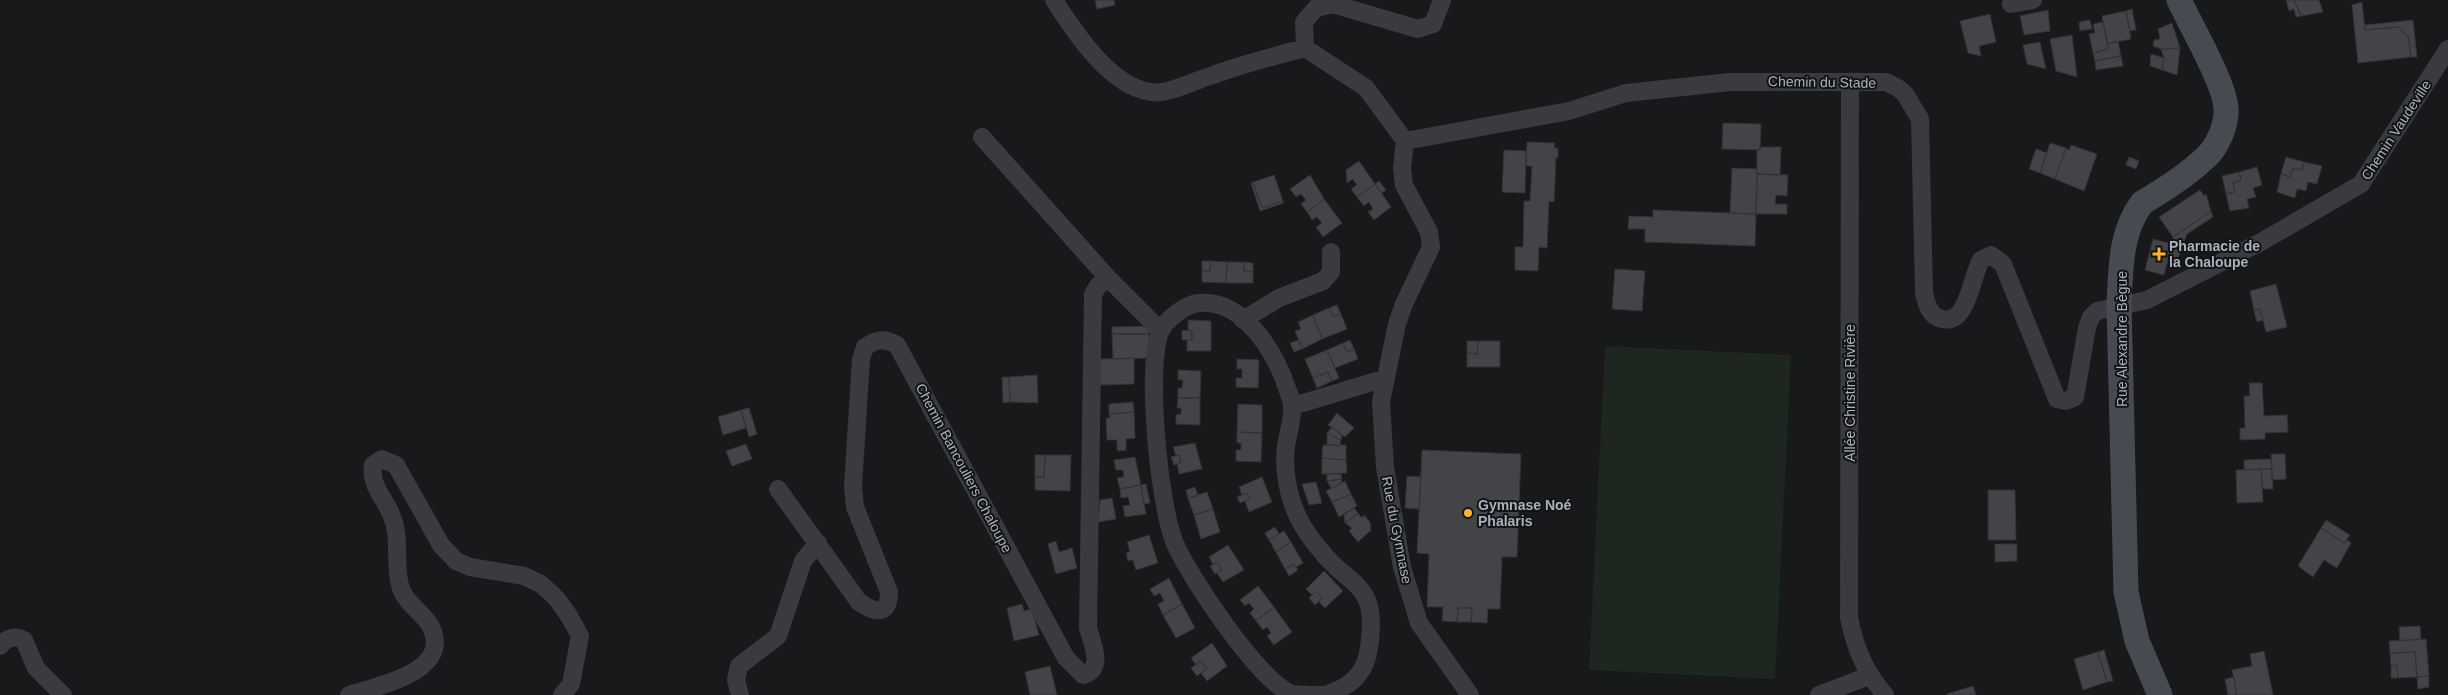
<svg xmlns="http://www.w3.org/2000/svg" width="2448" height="695" font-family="Arial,sans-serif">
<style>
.green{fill:#1e271f}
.building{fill:#424448;stroke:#323237}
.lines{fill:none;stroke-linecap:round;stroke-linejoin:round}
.street{stroke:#393b40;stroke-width:18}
.secondary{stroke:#474a51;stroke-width:25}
.poi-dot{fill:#ffb22d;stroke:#131416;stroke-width:2}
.labels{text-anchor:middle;stroke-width:4;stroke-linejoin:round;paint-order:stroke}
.street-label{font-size:14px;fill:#aab0bc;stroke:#131416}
.poi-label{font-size:14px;font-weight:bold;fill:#aab0bc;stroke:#131416;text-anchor:start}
</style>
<rect width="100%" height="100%" fill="#18191b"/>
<!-- green -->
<path class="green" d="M1605,346L1791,355L1775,679L1589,670Z"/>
<!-- building -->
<path class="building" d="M1095,0H1114L1115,5L1097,9Z
M2286,0H2294L2301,16L2296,17L2294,9L2289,11Z
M2294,0H2319L2323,12L2301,16Z
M2362,2L2365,30L2398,27L2408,36L2411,57L2358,63L2352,5Z
M2132,9L2136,30L2130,31L2126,11Z
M2048,10L2050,31L2024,35L2020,16Z
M2126,11L2131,39L2107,44L2102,16Z
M1990,14L1996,42L1979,46L1981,56L1968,53L1960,21Z
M2090,20L2092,29L2080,31L2079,22Z
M2413,20L2417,57H2411L2408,36L2398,27L2365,30V25Z
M2103,22L2109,49L2093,53L2089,34L2095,33L2093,24Z
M2172,23L2180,48L2161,49L2153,46L2154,40L2160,39L2158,29Z
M2072,35L2077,77L2056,71L2050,39Z
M2118,41L2121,56L2095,61L2093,53L2109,49L2107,44Z
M2040,42L2046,69L2027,64L2023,45Z
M2180,48L2177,75L2162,70L2164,58L2161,49Z
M2151,54L2164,58L2162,70L2150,66Z
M2121,56L2123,66L2096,70L2095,61Z
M1723,123L1761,124L1760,150L1722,149Z
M1527,142L1555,143L1554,148H1558V158H1556L1554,202L1549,201L1547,248L1539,247L1538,271L1515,270V247H1523L1524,201H1530L1532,166H1526Z
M2050,143L2066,148L2055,179L2040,173Z
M2071,145L2097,154L2084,191L2055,179L2066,148L2069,150Z
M1760,147H1781L1780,175L1757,174V150H1760Z
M2036,149L2047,153L2040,173L2029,169Z
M1504,150L1526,151L1525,193L1502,192Z
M2129,157L2139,161L2136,169L2126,165Z
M2286,157L2304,162L2302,170L2293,168L2290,177L2281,174Z
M1359,161L1375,184L1357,197L1351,189L1357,185L1353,179L1347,183L1346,170Z
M2304,162L2322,166L2317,184L2308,182L2306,191L2297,189L2295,198L2277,192L2281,174L2290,177L2293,168L2302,170Z
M2257,167L2262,185L2253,188L2256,197L2247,199L2249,208L2230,211L2226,194L2235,192L2233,183L2241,180L2239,172Z
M1732,168L1757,169L1756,214L1730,213Z
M2239,172L2241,180L2233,183L2235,192L2226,194L2222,176Z
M1757,174L1788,175L1787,196L1776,195L1775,204H1787V214H1756Z
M1274,175L1283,201L1262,208L1253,182Z
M1310,175L1324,199L1307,212L1301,204L1306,200L1301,194L1296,197L1290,189Z
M1379,181L1386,190L1382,193L1375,184Z
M1253,182L1262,208L1283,201L1284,203L1260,211L1251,183Z
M1375,184L1391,207L1374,220L1368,212L1373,209L1369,202L1364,206L1357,197Z
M2200,190L2204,196L2206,194L2211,211L2173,237L2159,217Z
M1324,199L1342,223L1323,237L1316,227L1322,223L1317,217L1312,220L1307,212Z
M1653,210L1756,214L1755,246L1645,242V229H1628L1629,216L1653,217Z
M2211,211L2213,217L2187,234L2175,266L2167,264L2173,237Z
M2153,239L2172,244L2164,275L2145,270Z
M1202,261H1211L1210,271H1202Z
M1211,261L1227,262L1226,283L1202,282V271H1210Z
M1227,262H1244V271L1253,272V283H1226Z
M1244,262L1253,263V272L1244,271Z
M1615,269L1645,271L1642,311L1612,309Z
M2276,284L2287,327L2266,332L2260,309L2254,311L2250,291Z
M1337,305L1341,314L1333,317L1329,308Z
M1329,308L1333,317L1341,314L1347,329L1322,339L1313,315Z
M2260,309L2263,320L2257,322L2254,311Z
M1313,315L1322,339L1302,349L1295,331L1301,329L1298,322Z
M1188,320L1211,321V351H1187V340H1192V331L1188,330Z
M1149,326V334H1112V327Z
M1182,330L1192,331V340H1182Z
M1112,334H1149L1150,358L1113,359Z
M1299,340L1302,349L1294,352L1290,343Z
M1350,340L1354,349L1347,352L1343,343Z
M1467,341H1478L1477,354L1467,353Z
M1478,341H1500V367H1467V353L1477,354Z
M1343,343L1347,352L1354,349L1358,359L1335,368L1327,350Z
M1327,350L1339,378L1332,381L1328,372L1313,378L1305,359Z
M1134,358V384L1100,385V359Z
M1237,359L1259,360L1258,388L1236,387V378H1242V369H1237Z
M1178,370L1201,371L1200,398H1178V388H1182L1183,380H1178Z
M1328,372L1332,381L1317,388L1313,378Z
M1037,375L1038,403L1010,402L1009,377Z
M1002,377H1009L1010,402L1003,403Z
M2249,383H2262L2264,416L2287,415L2288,432L2265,433V439L2240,440V428H2245L2244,396H2250Z
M1178,398H1200V425L1176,424V415L1181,414V408H1177Z
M1133,402L1134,412L1109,414V404Z
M1238,404L1262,405V433L1237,432Z
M749,408L757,434L749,437L741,410Z
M741,410L746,428L723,435L718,417Z
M1134,412L1135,438L1126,439V450L1117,451V440H1107L1106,418H1110L1109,414Z
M1337,413L1354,428L1345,437L1328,425Z
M1332,427L1342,436L1341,440L1327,433Z
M1237,432L1262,433L1261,462L1236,461V450H1241V443H1237Z
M1327,433L1341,440L1340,446L1327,445Z
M1195,443L1202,469L1179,474L1177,464L1181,463L1179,455L1176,456L1173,447Z
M746,444L752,459L732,466L726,451Z
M1323,445H1346V460L1322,458Z
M1422,450L1521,454L1517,557H1502L1500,609H1488L1487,623L1471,622L1472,608H1458L1457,622L1442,621L1443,607H1427L1429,554L1417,553Z
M2271,454H2285L2286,479L2272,480Z
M1035,455H1045L1044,477H1035Z
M1045,455H1071L1070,491L1035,490V477H1044Z
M1179,455L1181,463L1174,465L1171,457Z
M1135,457L1141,485L1120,489L1117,478L1124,477L1123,470H1116L1114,460Z
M1322,458L1346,460L1347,473L1322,474Z
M2271,459L2272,469L2244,470V460Z
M2261,469H2272L2273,489H2263Z
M2261,469L2263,502L2237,503L2236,470Z
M1327,474H1341L1342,479L1327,481Z
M1407,476L1421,477L1419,509L1405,508Z
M1262,477L1272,502L1249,512L1245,501L1250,499L1247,493L1242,495L1239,487Z
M1342,479L1341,484L1331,488L1327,481Z
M1345,481L1351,494L1332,502L1326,491Z
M1316,482L1322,503L1309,505L1302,484Z
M1146,484L1150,503L1144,504L1141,485Z
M1141,485L1146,514L1125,517L1123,506L1130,505L1128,497L1121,498L1120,489Z
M1195,487L1198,496L1188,498L1186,490Z
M1988,490H2015L2016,540H1988Z
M1207,492L1213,509L1194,515L1188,498Z
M1247,493L1250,499L1240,503L1237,497Z
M1351,494L1357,506L1339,517L1332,502Z
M1112,498L1116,519L1098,522L1100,500Z
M1354,508L1358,513L1345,523L1344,515Z
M1213,509L1220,532L1201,539L1194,515Z
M1358,513L1362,518L1364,515L1370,522L1371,530L1358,542L1349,531L1352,528L1345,523Z
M2326,520L2350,535L2344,543L2321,528Z
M1275,527L1279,534L1269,540L1265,533Z
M2321,528L2344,543L2347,540L2351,543L2337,568L2324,560L2313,577L2298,566Z
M1284,531L1291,542L1276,552L1269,540Z
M1149,535L1158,563L1136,570L1133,560L1128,561L1126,553L1130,552L1127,542Z
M1056,541L1059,552L1072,548L1077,568L1056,574L1048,544Z
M1291,542L1303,563L1296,567L1294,564L1285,569L1276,552Z
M1995,544H2017V561L1995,562Z
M1228,545L1244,570L1223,582L1217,573L1222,570L1217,562L1213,564L1209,557Z
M1217,562L1222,570L1215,574L1210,566Z
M1294,564L1298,570L1289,576L1285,569Z
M1324,571L1343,591L1325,608L1318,601L1322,598L1316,591L1312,595L1306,589Z
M1169,578L1182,604L1163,615L1158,604L1164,601L1160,593L1154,596L1150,589Z
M1258,586L1274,607L1256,621L1250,613L1254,609L1249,603L1245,606L1240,600Z
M1316,591L1322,598L1315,605L1309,598Z
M1022,604L1024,611L1032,609L1039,635L1014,641L1007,608Z
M1182,604L1195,628L1176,638L1163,615Z
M1274,607L1292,632L1274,645L1267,636L1271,633L1267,627L1263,630L1256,621Z
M1458,608H1472L1471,622H1457Z
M2420,626L2421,639L2400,641L2399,627Z
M2426,639L2429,676L2417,677L2415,652L2390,653L2389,641Z
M1212,643L1227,666L1207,681L1201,673L1207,669L1201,661L1196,665L1191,658Z
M2104,650L2113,681L2107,682L2098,652Z
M2264,651L2273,695H2237L2232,670L2252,666L2250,654Z
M2098,652L2107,682L2083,690L2074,659Z
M2415,652L2417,677L2398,678L2397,665L2391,666L2390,653Z
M1201,661L1207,669L1197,676L1191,668Z
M2397,665L2398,678H2391V666Z
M1050,666L1057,695H1030L1025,672Z
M2429,676V687L2418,689L2417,677Z
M2234,677L2237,695H2228L2225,679Z
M1973,686L1976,695H1948L1947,694Z"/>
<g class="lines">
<!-- street -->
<path class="street" d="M1054,0C1075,33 1117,98 1163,92C1179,89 1197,80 1213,75C1243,64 1274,56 1305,48
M2011,4L2033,0
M1850,82L1849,618C1856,650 1864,670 1885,695
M982,137L1108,278
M1405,141L1569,111L1626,93L1730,82H1886L1898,88L1905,94L1920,119L1924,292C1926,303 1929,316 1942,319C1968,325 1971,277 1981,260L1991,255L2003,264L2057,399L2066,401L2075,397L2087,328L2091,317L2097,311L2147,300L2261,242L2361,184L2448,49
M1405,141L1402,168L1404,185L1429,232L1431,247L1404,304L1397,324L1381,402L1385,467L1402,567L1419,623L1470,695
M1405,141L1366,88L1305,48L1304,22L1316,8L1333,4L1418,29L1433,24L1442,0
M1243,320L1279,298L1323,281L1331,272V252
M1293,406L1386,378
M778,489L859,602C875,613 889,616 889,592L855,507L853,486L861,359L865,347C877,339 884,338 897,345L1066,658L1083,675C1105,669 1092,643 1088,628L1093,294L1098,286L1108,278L1161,331
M0,646C6,638 15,635 24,640L36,668L63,695
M349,695C377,686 453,672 431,627C424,613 407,605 401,589C393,565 402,538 391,514C383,496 370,485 373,465L382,459L396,465L441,545L456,561L470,567L524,576L541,584L557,599L569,616L580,636L571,684L562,695
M740,695L736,680L739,666L778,636L803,561L818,543
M1322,695C1313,695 1300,695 1292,694C1260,683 1187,574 1174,541C1159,502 1146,370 1160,332C1165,320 1185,305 1198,303C1243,298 1275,352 1287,388C1289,394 1292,401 1292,407C1293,419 1288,433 1286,446C1283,469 1288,496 1298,517C1306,534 1323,555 1337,568C1347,577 1361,586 1367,600C1374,616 1371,657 1361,671C1352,685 1339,690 1325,695
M1819,695L1869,676"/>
<!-- secondary -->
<path class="secondary" d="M2160,695L2137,641L2126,592L2119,304C2121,269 2120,232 2142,203C2163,190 2186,176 2204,159C2217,148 2227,126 2226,108C2224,82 2191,26 2179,0"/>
</g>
<!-- markers -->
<g class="poi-dot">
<path d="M2156.5 246.5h5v5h5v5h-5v5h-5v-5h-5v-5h5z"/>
<circle cx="1468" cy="513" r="5"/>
</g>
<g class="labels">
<!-- street labels -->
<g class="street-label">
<text transform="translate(1822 82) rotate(1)" y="5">Chemin du Stade</text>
<text transform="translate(2396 130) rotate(-57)" y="5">Chemin Vaudeville</text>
<text transform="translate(2122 339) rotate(-90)" y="5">Rue Alexandre Bègue</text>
<text transform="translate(1850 393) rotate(-90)" y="5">Allée Christine Rivière</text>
<text transform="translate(964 468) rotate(62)" y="5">Chemin Bancouliers Chaloupe</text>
<text transform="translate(1397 530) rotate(79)" y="5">Rue du Gymnase</text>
</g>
<!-- poi labels -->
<g class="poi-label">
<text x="2169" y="251">Pharmacie de<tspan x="2169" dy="16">la Chaloupe</tspan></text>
<text x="1478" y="510">Gymnase Noé<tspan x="1478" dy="16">Phalaris</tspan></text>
</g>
</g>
</svg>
